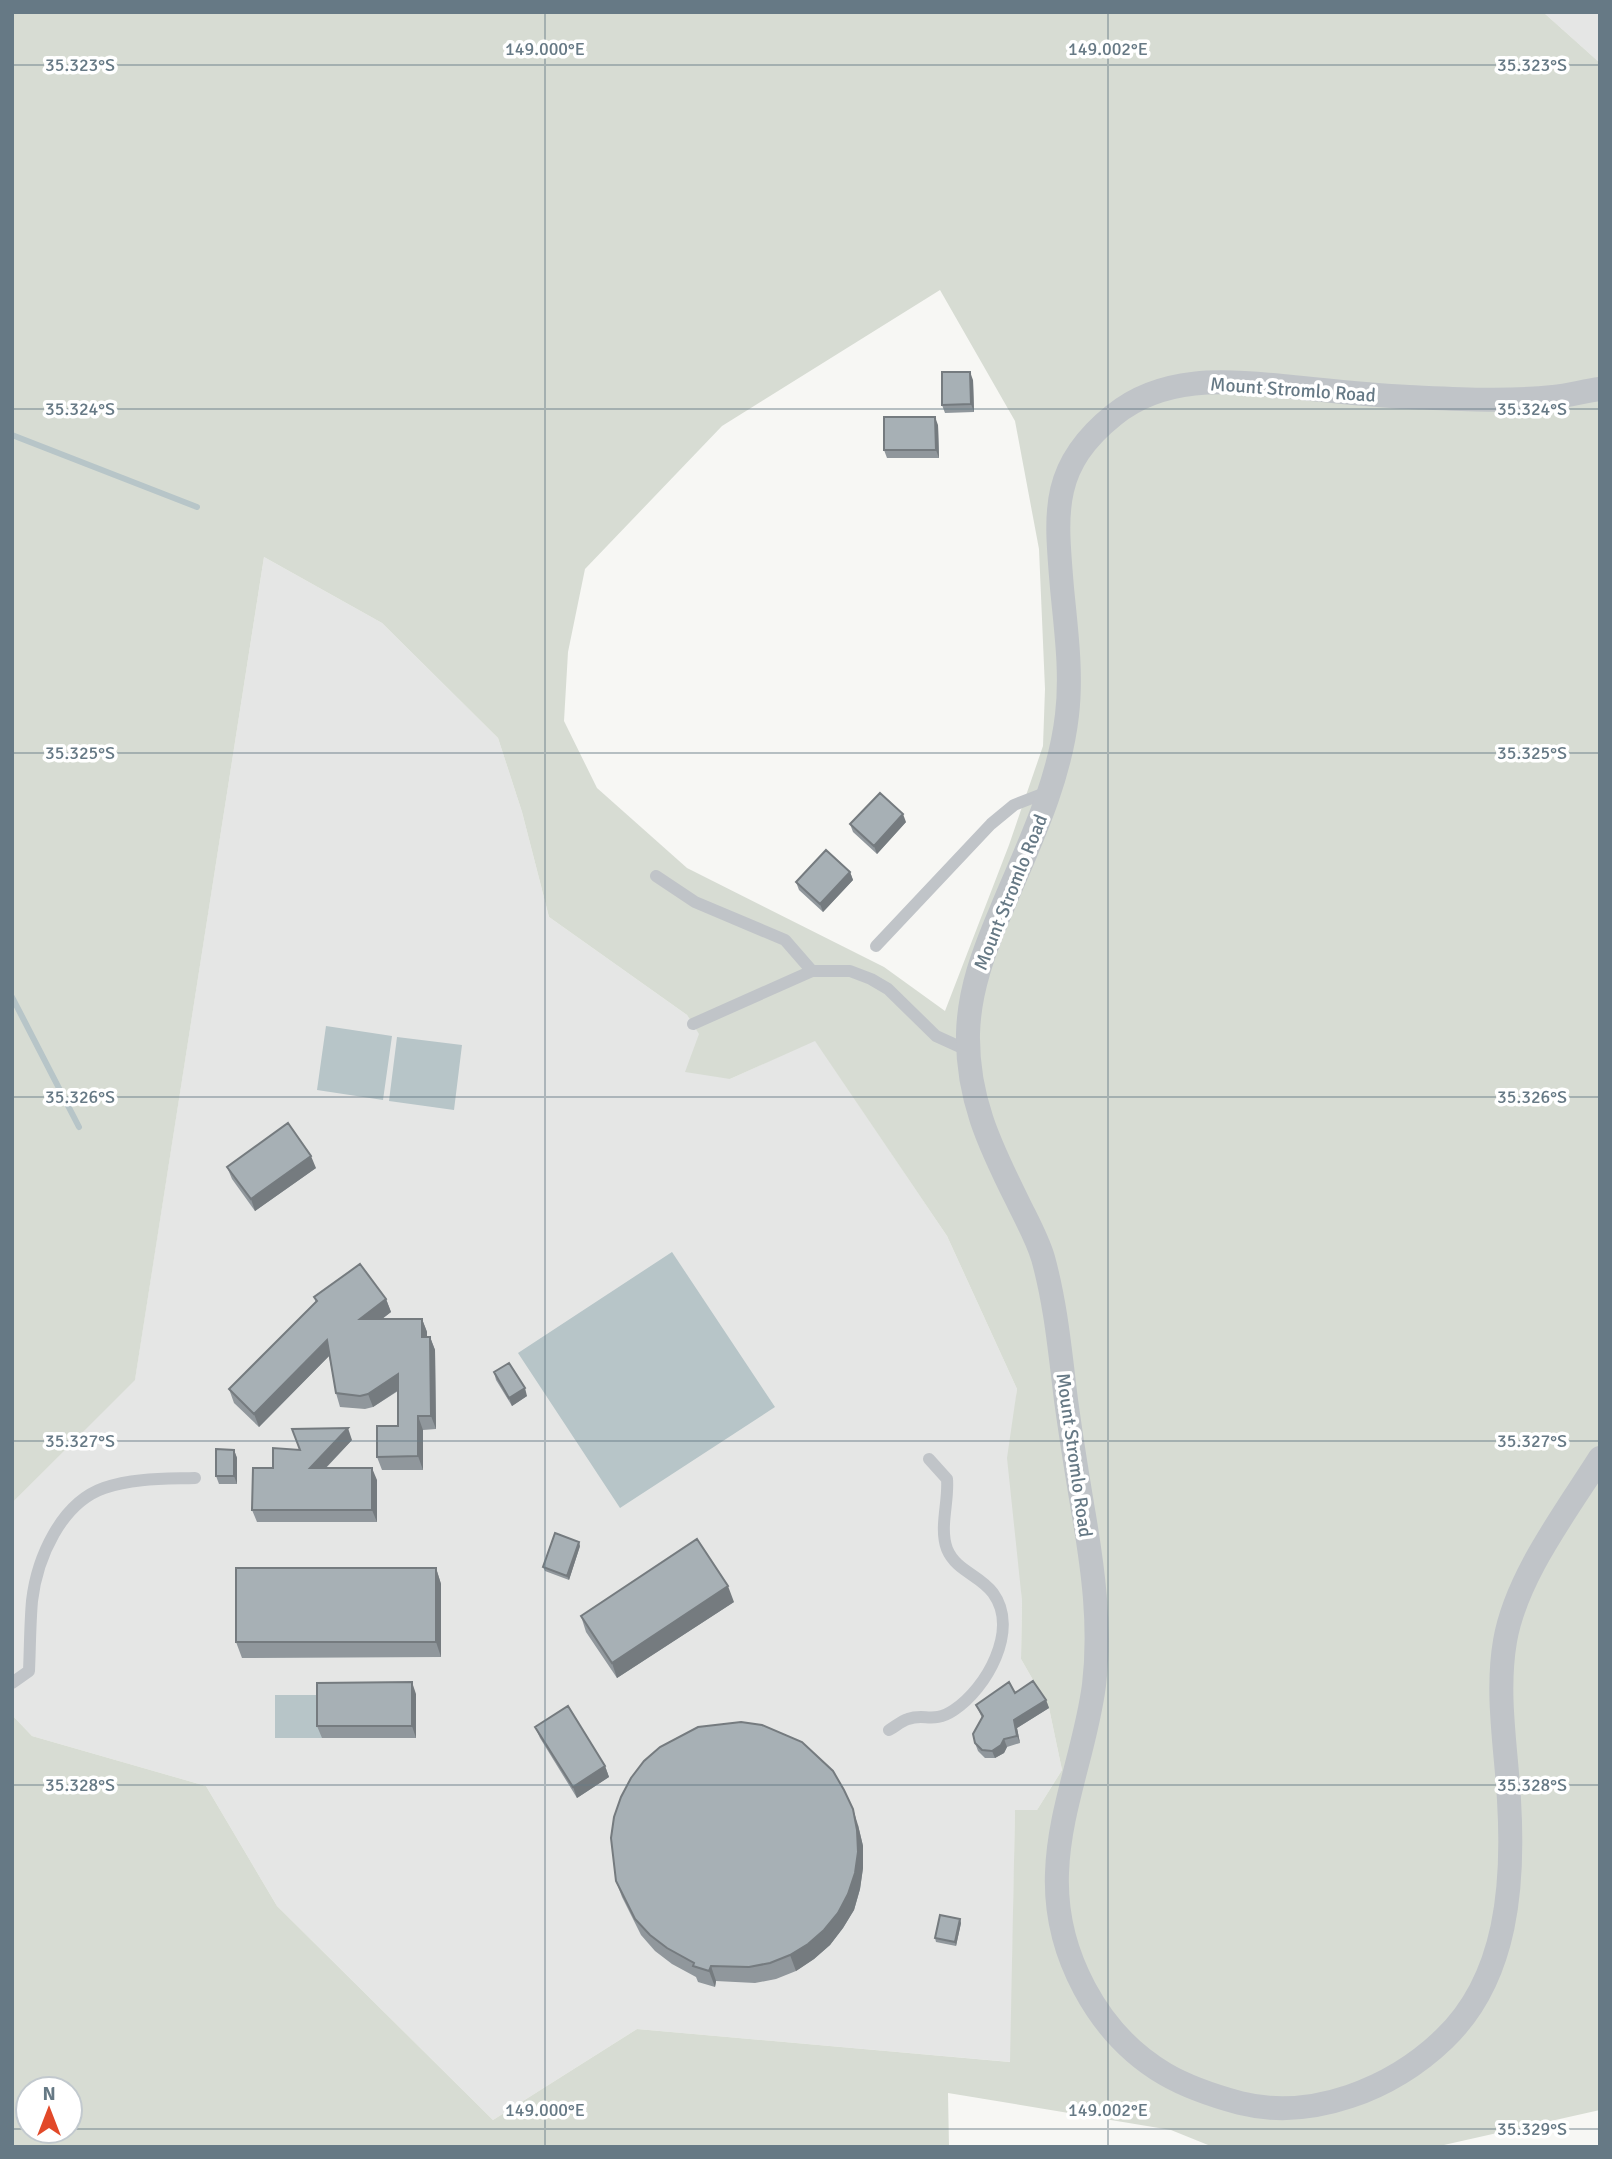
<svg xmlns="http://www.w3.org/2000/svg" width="1612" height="2159" font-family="Signika,sans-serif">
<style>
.built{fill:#e5e6e5}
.green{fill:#d7dcd3;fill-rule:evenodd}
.water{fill:#b7c5c8}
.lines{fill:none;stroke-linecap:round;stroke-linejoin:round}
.stream{stroke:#b7c5c8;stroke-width:6}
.lane{stroke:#c0c4c8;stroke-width:12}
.street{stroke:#c0c4c8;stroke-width:24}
.wall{fill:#90979c}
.shaded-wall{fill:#757b7f}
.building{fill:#a7b0b5;stroke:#757b7f;stroke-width:2}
.ticks{fill:none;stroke:#667985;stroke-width:2;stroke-opacity:0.45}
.labels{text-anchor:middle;stroke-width:7;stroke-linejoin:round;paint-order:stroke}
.street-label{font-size:19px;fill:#667985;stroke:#fff}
.ticks-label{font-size:18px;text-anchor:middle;fill:#667985;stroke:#fff;stroke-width:7;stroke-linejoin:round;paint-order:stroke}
</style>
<rect width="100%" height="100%" fill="#f7f7f4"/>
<!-- built -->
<path class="built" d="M1543,12H1600V63Z
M264,557L382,623L498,738L522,812L549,917L687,1015L730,1079L815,1040L947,1236L1017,1389L1012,1435L1022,1601L1021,1659L1049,1708L1062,1770L1037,1810H1015L1011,2062L637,2029L493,2120L277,1906L206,1786L32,1736L12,1715V1503L135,1379Z"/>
<!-- green -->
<path class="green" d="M12,12H1543L1600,63V2110L1435,2147H1213L1171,2130L948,2093L949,2147H12V1715L32,1736L206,1786L277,1906L493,2120L637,2029L1010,2062L1015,1810H1037L1062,1770L1049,1708L1021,1659L1022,1601L1007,1458L1017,1389L947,1236L815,1041L730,1079L685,1072L699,1034L687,1015L549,917L522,812L498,738L382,623L264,557L135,1380L12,1503ZM940,290L1015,421L1039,549L1045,689L1043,746L1009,845L945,1011L884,967L687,868L597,788L564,721L568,652L585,569L722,426ZM28,2089H70V2131H28Z"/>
<!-- water -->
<path class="water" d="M326,1026L392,1036L383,1100L317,1090Z
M397,1037L462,1045L454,1110L389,1101Z
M672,1252L775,1407L620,1508L518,1353Z
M275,1695H321L322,1738H275Z"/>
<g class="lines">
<!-- stream -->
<path class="stream" d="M12,435L197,507
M12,997L79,1127"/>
<!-- lane -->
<path class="lane" d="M656,876L695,902L785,940L812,971
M876,946L991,824L1014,805L1050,791
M693,1024L812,971H850L871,979L888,989L936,1036L969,1051
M12,1683L29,1671C30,1648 30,1624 32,1601C37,1558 61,1503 104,1488C133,1478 164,1479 195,1478
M889,1730C895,1727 901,1721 908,1719C925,1713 933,1724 954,1710C986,1689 1020,1630 993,1593C980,1575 956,1571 947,1549C939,1527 949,1502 947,1479L929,1459"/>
<!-- street -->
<path class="street" d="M1600,389C1584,391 1568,396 1553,397C1506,402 1456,399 1409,397C1367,395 1324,390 1282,386C1224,380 1162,376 1114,415C1049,467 1056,514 1062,588C1066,630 1072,673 1067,715C1059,785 1027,848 1001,911C984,951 969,990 968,1034C967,1097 989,1144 1017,1200C1026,1219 1037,1238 1043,1258C1056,1305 1060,1352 1066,1400C1071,1437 1077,1474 1083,1510C1093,1568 1101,1626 1094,1685C1086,1748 1059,1809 1057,1873C1054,1952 1097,2034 1165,2074C1189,2088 1214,2096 1240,2103C1312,2121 1392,2089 1444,2039C1508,1978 1514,1883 1509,1800C1506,1747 1496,1694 1505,1641C1516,1577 1566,1512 1600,1458"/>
</g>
<!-- wall -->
<path class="wall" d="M973,380L974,412L945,413L942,405Z
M938,425L939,458H887L884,450Z
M906,822L877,854L853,832L850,824Z
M850,872L853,880L823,912L799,890L796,882Z
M227,1167L316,1168L255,1211L232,1179Z
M314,1297L386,1299L391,1312L382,1319H422L427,1332V1337H430L435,1350L436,1429L423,1430V1470H382L377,1457L398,1426V1391L373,1407L365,1409L340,1407L336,1393L329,1356L259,1427L234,1403L229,1389L316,1303Z
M494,1372L527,1396L512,1406L496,1380Z
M352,1440L326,1468L377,1480V1522H257L252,1510L273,1468Z
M234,1450L237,1458V1484H219L216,1476Z
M580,1546L569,1580L545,1571L543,1567Z
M436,1568L441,1584V1657L242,1658L236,1642Z
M734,1602L617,1678L586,1632L581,1616Z
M1015,1693L1046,1700L1049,1708L1017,1728L1020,1743L1007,1747L1004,1753L995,1758H985L978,1751L975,1743L982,1718L976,1705Z
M416,1694V1738H322L317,1726Z
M535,1727L605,1766L609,1777L577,1798L540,1738Z
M858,1825L863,1846V1868L860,1889L854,1910L843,1928L830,1945L814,1959L796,1971L776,1979L755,1983L716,1981L715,1987L698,1982L696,1977L672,1964L655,1951L641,1935L622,1897L616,1881Z
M961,1923L956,1946L936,1942L935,1938Z"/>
<!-- shaded-wall -->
<path class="shaded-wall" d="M970,372L973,380L974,412L971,404Z
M935,417L938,425L939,458L936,450Z
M903,814L906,822L877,854L874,846Z
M850,872L853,880L823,912L820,904Z
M311,1156L316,1168L255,1211L251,1199Z
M386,1299L391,1312L365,1332L360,1319Z
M422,1319L427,1332V1350L422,1337Z
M430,1337L435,1350L436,1429L431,1416Z
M327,1340L331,1354L259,1427L254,1414Z
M398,1374L403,1387L373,1407L368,1394Z
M525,1388L527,1396L512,1406L509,1398Z
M418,1416L423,1430V1470L418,1456Z
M348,1428L352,1440L314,1480L310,1468Z
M234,1450L237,1458V1484L234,1476Z
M372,1468L377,1480V1522L372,1510Z
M579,1542L580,1546L569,1580L567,1576Z
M436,1568L441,1584V1657L436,1642Z
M728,1586L734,1602L617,1678L612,1663Z
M412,1682L416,1694V1738L412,1726Z
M1046,1700L1049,1708L1017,1728L1020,1743L1017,1736L1014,1720Z
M1004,1739L1007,1747L1004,1753L995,1758L992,1751Z
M605,1766L609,1777L577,1798L573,1787Z
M853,1809L858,1825L863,1846V1868L860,1889L854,1910L843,1928L830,1945L814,1959L796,1971L790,1955Z
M960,1919L961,1923L956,1946L955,1942Z
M711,1966L716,1981L715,1987L709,1971Z"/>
<!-- building -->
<path class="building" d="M942,372H970L971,404L942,405Z
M884,417H935L936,450H884Z
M880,793L903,814L874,846L850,824Z
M826,850L850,872L820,904L796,882Z
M288,1123L311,1156L251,1199L227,1167Z
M360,1264L386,1299L360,1319H422V1337H430L431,1416H418V1456L377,1457V1426H398V1374L368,1394L360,1396L336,1393L327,1340L254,1414L229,1389L317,1301L314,1297Z
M509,1363L525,1388L509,1398L494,1372Z
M348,1428L310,1468H372V1510H252L253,1468H273V1448L300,1450L292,1429Z
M216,1449L234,1450V1476H216Z
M555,1533L579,1542L567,1576L543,1567Z
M697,1539L728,1586L612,1663L581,1616Z
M236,1568H436V1642H236Z
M1033,1681L1046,1700L1014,1720L1017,1736L1004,1739L1001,1745L992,1751L982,1750L975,1743L973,1734L983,1716L976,1705L1009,1682L1015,1693Z
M412,1682V1726H317V1683Z
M568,1706L605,1766L573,1787L535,1727Z
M741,1722L762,1725L802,1742L833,1771L844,1790L853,1809L857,1830L858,1852L855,1873L848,1894L838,1913L824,1930L808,1944L790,1955L770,1963L749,1967L711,1966L709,1971L693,1966L694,1963L667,1948L650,1935L635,1919L616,1881L611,1838L614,1817L621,1797L631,1778L644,1761L660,1747L698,1727Z
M940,1915L960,1919L955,1942L935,1938Z"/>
<!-- ticks -->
<path class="ticks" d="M545,12V2147M1108,12V2147M12,65H1600M12,409H1600M12,753H1600M12,1097H1600M12,1441H1600M12,1785H1600M12,2129H28M70,2129H1600"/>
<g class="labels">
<!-- street labels -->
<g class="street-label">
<text transform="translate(1293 389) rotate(4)" y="7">Mount Stromlo Road</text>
<text transform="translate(1010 892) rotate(-68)" y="7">Mount Stromlo Road</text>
<text transform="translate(1075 1455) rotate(82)" y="7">Mount Stromlo Road</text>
</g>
</g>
<g class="ticks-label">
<text x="545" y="55">149.000°E</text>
<text x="1108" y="55">149.002°E</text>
<text x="80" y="71">35.323°S</text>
<text x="1532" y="71">35.323°S</text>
<text x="80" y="415">35.324°S</text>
<text x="1532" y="415">35.324°S</text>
<text x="80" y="759">35.325°S</text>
<text x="1532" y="759">35.325°S</text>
<text x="80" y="1103">35.326°S</text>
<text x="1532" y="1103">35.326°S</text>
<text x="80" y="1447">35.327°S</text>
<text x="1532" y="1447">35.327°S</text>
<text x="80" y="1791">35.328°S</text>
<text x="1532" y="1791">35.328°S</text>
<text x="545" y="2116">149.000°E</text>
<text x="1108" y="2116">149.002°E</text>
<text x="1532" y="2135">35.329°S</text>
</g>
<!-- border -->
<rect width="1612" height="2159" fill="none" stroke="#667985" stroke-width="28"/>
<!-- north arrow -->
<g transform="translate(49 2110)"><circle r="33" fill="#ffffff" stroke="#c2c9ce" stroke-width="2"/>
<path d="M0-5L12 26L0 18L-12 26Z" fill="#e24929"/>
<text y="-10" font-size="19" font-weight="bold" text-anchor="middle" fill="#667985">N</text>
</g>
</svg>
